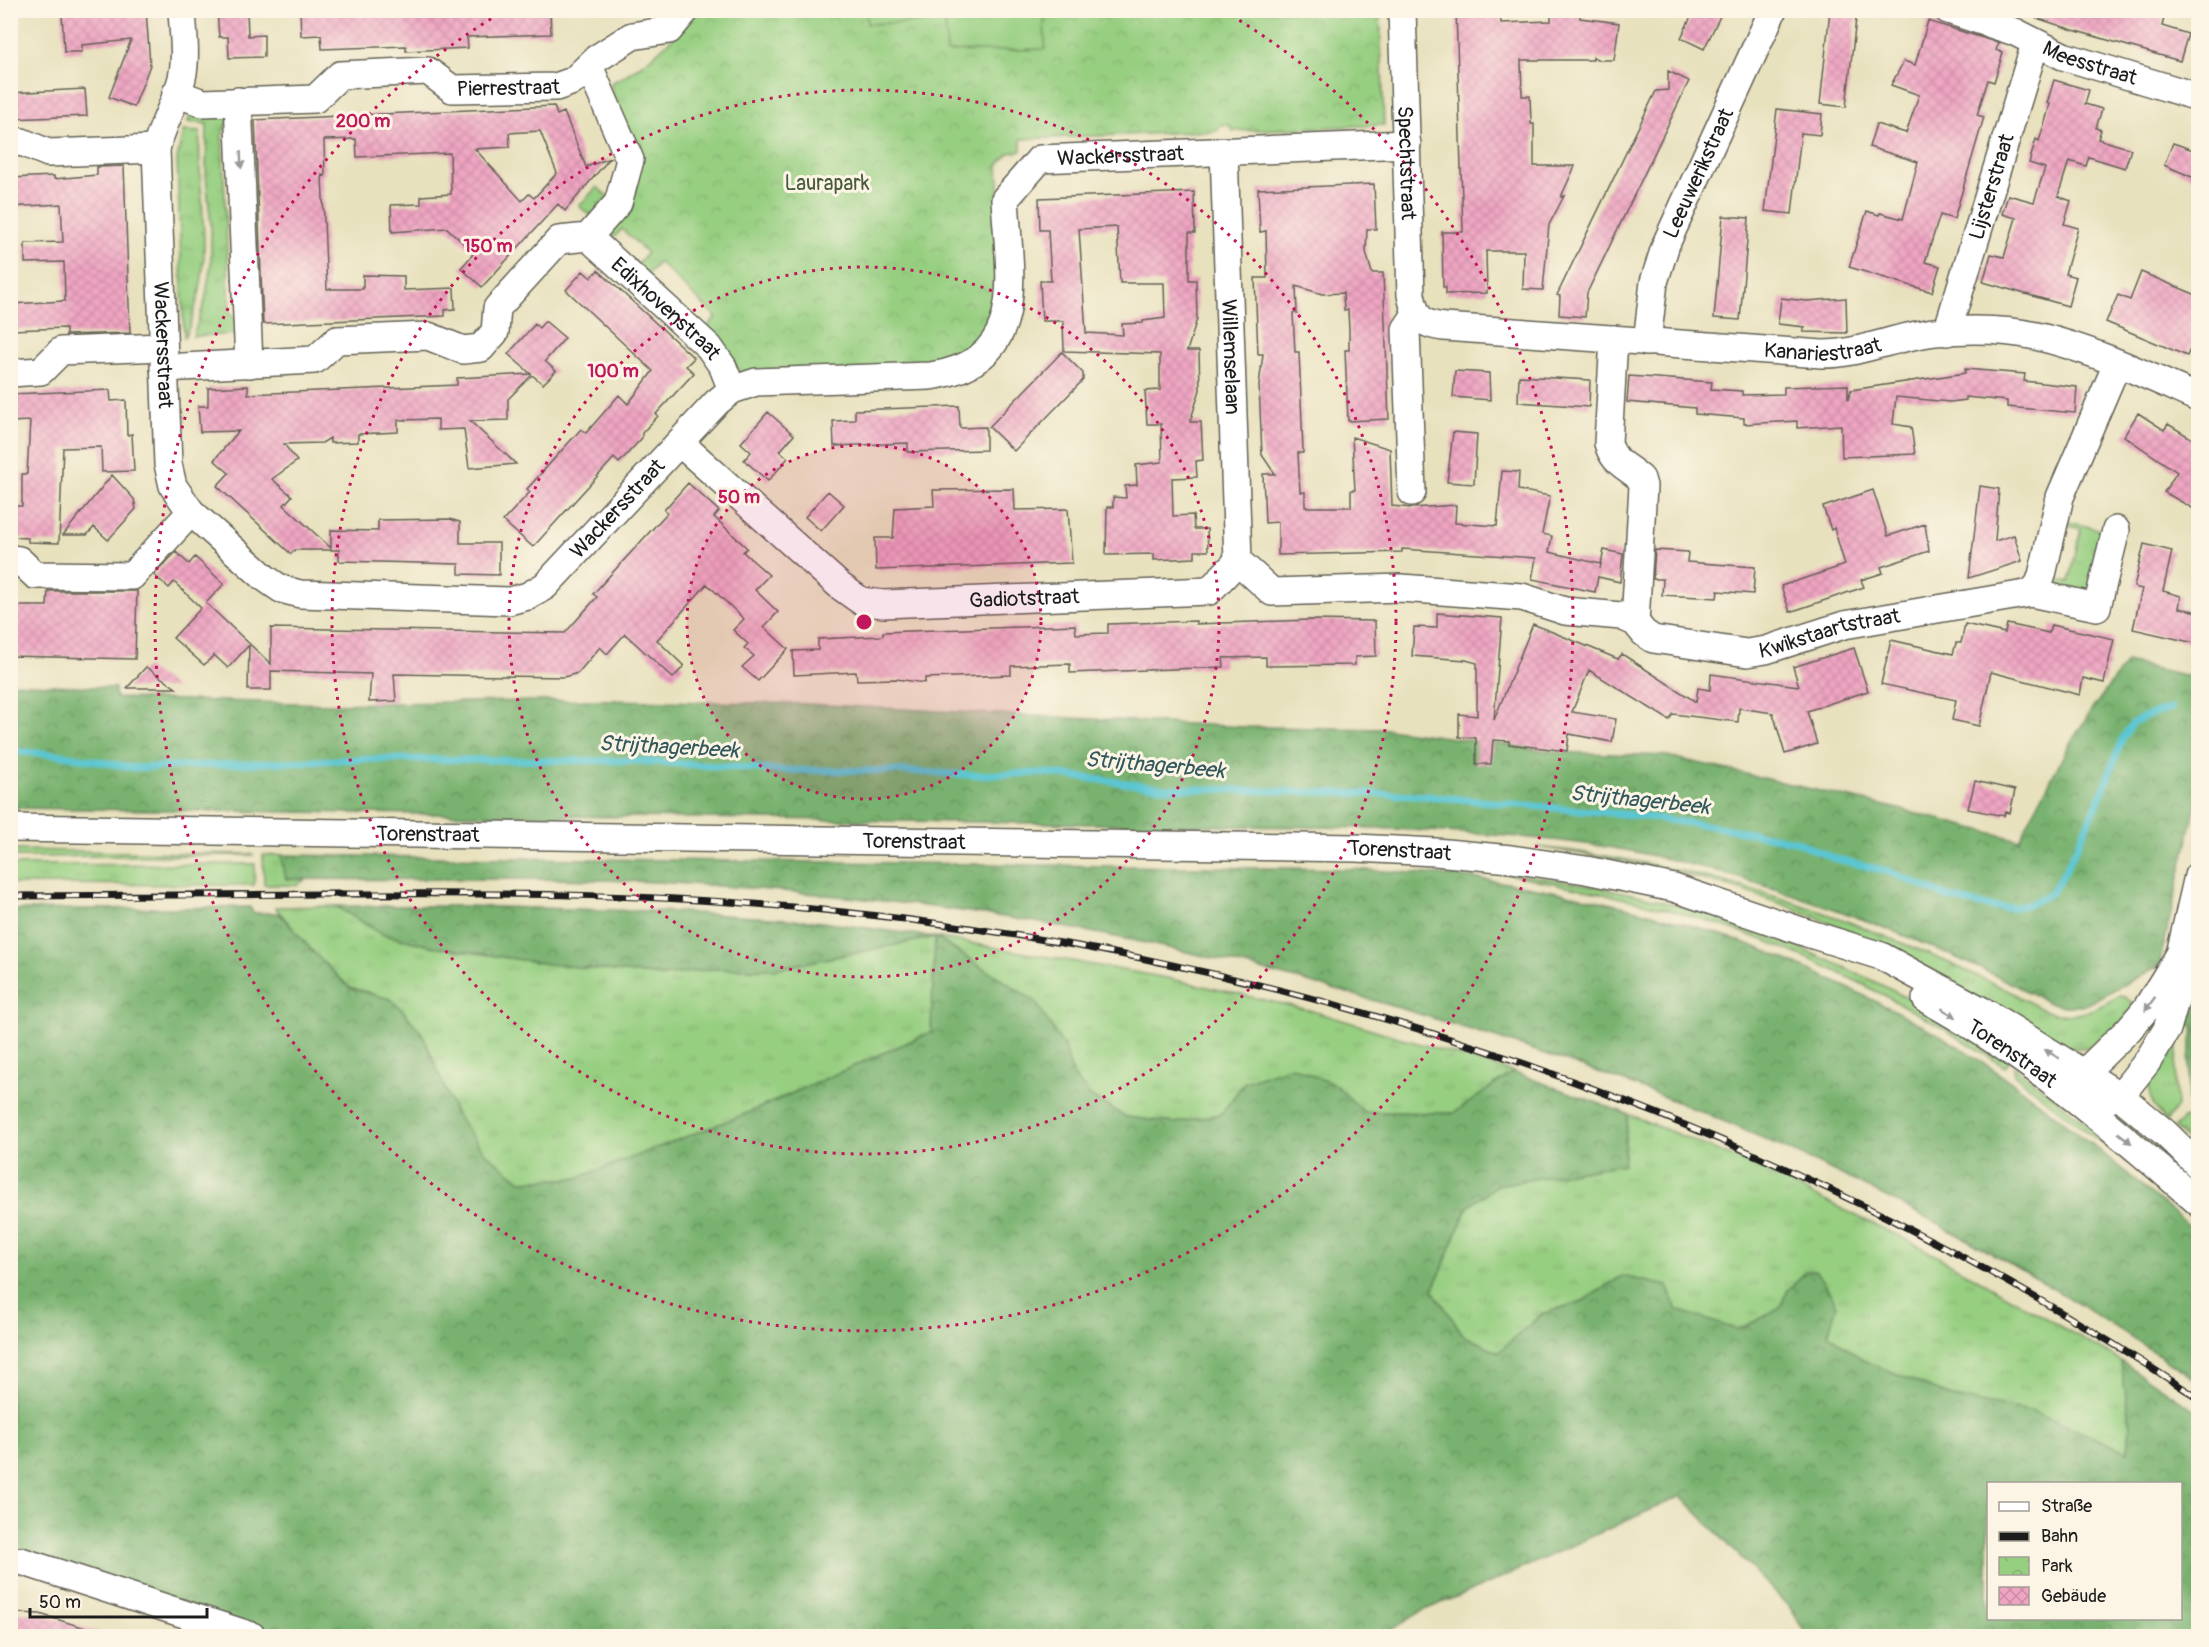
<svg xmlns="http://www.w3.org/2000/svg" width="2209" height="1647" font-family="Pangolin,sans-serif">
  <defs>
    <pattern id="grass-tufts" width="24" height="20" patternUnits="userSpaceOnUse" patternTransform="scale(1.5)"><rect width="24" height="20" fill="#97cf81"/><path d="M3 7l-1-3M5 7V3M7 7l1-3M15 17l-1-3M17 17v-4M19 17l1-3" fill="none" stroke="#82b16f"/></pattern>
    <pattern id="forest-crowns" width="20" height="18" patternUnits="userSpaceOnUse" patternTransform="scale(1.5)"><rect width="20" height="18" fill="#79b26f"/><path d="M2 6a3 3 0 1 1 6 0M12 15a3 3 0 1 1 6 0" fill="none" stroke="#62905a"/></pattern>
    <pattern id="park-crowns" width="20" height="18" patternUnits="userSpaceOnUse" patternTransform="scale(1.5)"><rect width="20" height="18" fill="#97cf81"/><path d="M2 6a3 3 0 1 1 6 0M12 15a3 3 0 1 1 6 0" fill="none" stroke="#82b16f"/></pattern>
    <pattern id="building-cross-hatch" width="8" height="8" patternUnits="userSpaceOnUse" patternTransform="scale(1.5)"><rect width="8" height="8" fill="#efa5c2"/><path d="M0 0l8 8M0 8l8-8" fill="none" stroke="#cc8da6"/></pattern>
  </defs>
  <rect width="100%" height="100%" fill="#fcf5e5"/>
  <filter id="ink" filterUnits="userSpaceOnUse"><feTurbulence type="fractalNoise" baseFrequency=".0167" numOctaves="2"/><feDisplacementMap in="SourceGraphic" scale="12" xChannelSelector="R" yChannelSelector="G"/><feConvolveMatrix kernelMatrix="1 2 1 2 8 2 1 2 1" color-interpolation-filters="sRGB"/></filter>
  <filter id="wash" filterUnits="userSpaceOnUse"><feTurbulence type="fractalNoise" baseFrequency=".008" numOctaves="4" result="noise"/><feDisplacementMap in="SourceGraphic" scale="24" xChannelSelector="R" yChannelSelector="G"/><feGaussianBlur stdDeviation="1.35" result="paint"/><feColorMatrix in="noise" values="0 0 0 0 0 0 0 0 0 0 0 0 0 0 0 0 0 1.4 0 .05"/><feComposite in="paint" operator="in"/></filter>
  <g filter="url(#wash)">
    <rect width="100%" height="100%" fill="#e8e1be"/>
    <path fill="url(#grass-tufts)" stroke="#5a764e" stroke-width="1.5" d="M191,112H232L222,135L230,315L234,316L242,334L193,336L205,301L211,264V226L206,175L207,124L188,122Z
      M183,131L200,132C196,192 215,253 194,311C192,320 189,330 184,337L177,159Z
      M597,187L609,197L591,216L579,206Z
      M2065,521L2110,532L2094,598L2050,586L2052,578L2069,582L2081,529L2065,525Z
      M1537,847C1657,859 1775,891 1887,937C1928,953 1968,971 2007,990C2017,995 2047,1014 2056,1014C2086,1016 2093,1010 2119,996L2125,997L2140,1009C2115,1031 2101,1052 2065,1048L1892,950L1853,932L1790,907L1738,889L1668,870L1595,856Z
      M11,850L250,854L254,855L11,857Z
      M263,855H281L286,879H306L297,885H264Z
      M255,864L254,885L11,884V865Z
      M1492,871C1560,879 1628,890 1693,910C1771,934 1849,967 1921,1005C1952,1021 1981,1042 2010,1060L2005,1067C1919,1011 1819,957 1721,925C1646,901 1569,886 1492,871Z
      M336,906L381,934L431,946L549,964L663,976L711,969H774L935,937L1167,978L1309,1010L1513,1072L1454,1113L1364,1112L1335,1085L1245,1082L1221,1114L1175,1123L1126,1117L1091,1097L1072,1074L1065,1048L936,937L931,1032L743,1115L578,1178L521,1181L484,1152L455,1113L423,1035L368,992L350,988L314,953L275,907Z
      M2175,1039L2177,1046L2175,1084L2177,1106L2166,1122C2134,1086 2153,1073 2175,1039Z
      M2014,1066L2133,1161L2126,1162L2015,1075Z
      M1628,1114L1745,1162L1919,1246L2121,1361L2130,1427L2128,1452L2035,1413L1952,1397L1865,1361L1828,1334L1837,1305L1788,1290L1780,1309L1738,1330L1677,1310L1622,1276L1583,1301L1542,1314L1499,1352L1464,1336L1433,1291L1467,1208L1497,1185L1623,1164Z
      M2186,1118L2198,1134V1151L2174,1128L2182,1119Z
      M2140,1167L2198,1211V1222L2139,1173L2138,1171Z"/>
    <path fill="url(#forest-crowns)" stroke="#4a6746" stroke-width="1.5" fill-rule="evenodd" d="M2126,662L2198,678V795L2159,966L2083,1006H2065L2047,1002C1981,966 1911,937 1840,911C1771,887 1703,865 1631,851C1548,836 1462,833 1378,828L11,808L10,683L115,688L116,698L329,704L603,700L807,704L1244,727L1388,729L1556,752L1667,756L1899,809L2019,840L2068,747L2091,711Z
      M281,855L1352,869C1399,872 1447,874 1494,881C1576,893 1658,913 1737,940C1776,954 1813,971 1850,989C1894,1010 1939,1032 1979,1060C2056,1111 2127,1174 2198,1233V1381C2032,1268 1843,1166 1654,1093C1570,1060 1483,1033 1396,1007C1254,965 1109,931 962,911C872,898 781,890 690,884C556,875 420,881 286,879Z
      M336,906H467L680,912L814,921L935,937L1035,1001L1065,1048L1072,1074L1091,1097L1126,1117L1175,1123L1221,1114L1245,1082L1291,1066L1335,1085L1364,1112L1454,1113L1513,1072L1628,1114L1623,1164L1497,1185L1467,1208L1433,1291L1464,1336L1499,1352L1542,1314L1583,1301L1622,1276L1667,1286L1677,1310L1738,1330L1779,1309L1788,1290L1806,1271H1815L1822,1279L1837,1305L1828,1334L1865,1361L1952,1397L2035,1412L2128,1452L2130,1427L2121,1361L2198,1413V1636H1807L1791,1609L1681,1496L1483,1586L1422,1611L1382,1636H295L223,1617L11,1549L10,910L250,907L253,913H279L314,953L350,988L390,999L401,1008L423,1035L455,1113L484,1152L521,1181L578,1178L743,1115L931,1032L935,937L774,969H711L663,976L549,964L431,946L381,934ZM1988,1484H2180V1618H1988Z
      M2198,937V1120L2188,1099L2190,1047L2194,1026L2177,1023Z"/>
    <path fill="url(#park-crowns)" stroke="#5a764e" stroke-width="1.5" d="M699,11H1380L1384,125L1233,131L1229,125H1220L1217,131L1021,139V151L1009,153L998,165L1003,277L996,324L952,365L739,378L705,329L716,317L659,262L647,275L637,265L647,253L622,229L610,241L603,234L628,206L611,83C647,66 672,39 699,11Z"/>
    <path fill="#97cf81" stroke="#5a764e" stroke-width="1.5" d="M867,11H1044L1045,49L947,52L945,21L867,24Z"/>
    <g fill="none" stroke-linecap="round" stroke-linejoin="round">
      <path stroke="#5ac6d3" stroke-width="7" d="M10,751L63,755L135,768L365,759L638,761L775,770L902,771L971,775L1045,773L1166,788L1415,795L1632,815L1718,827L1795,841L1833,858L1890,872L1950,898L1991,907L2010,908L2030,904L2051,893L2065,871L2078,845L2103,791L2122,739L2133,723L2143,717L2171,708"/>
    </g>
    <g id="blocks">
      <path fill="url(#building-cross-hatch)" fill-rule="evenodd" d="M80,10H146L150,65L134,107L109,97L131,40L82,45V52H64L62,13Z
        M217,10H247L248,36L264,35V57L229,58L228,37H219Z
        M300,10H550L551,34L467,37L468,48L406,51V46L322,49L321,35L301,36Z
        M1456,10H1481L1482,14H1500L1501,23L1551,21V10H1580V18L1619,23L1614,60H1599L1593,57V60H1521L1522,96H1530L1531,124H1534V166H1575L1561,197L1564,196L1549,225L1543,290L1523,289L1524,251H1486L1487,293L1446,294V287H1443L1442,232H1463Z
        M1694,10H1723L1704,49L1681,38Z
        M1830,10H1857L1846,107L1820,104Z
        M2024,10H2166L2162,26L2188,34L2180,61L2073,30L2024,14Z
        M1928,21L1999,43L1996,50L2003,53L1994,82L1988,80L1977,115L1984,117L1954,219L1940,215L1925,262L1940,266L1932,292L1849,267L1867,211L1879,215L1880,213L1903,219L1918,162L1869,147L1876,124L1906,133L1919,95L1891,85L1904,61L1915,65Z
        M1668,71L1689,81L1587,293L1585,317L1559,315L1560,296L1557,295L1656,91L1668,90Z
        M2054,80L2089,90L2085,104L2102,109L2096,128L2101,130L2098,139L2131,149L2125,168L2089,157L2086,166L2069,161L2058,196L2071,201L2064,224L2078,228L2065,274L2076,277L2068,306L1983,282L1991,254L2004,257L2016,218L2002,214L2008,195L2034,202L2045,168L2029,163L2036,139L2039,141L2045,122L2050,104L2047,103Z
        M85,89L87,116L10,119V93Z
        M554,106L557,115L564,112L586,167L610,158L565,211L558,204L482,287L461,268L474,253L447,228L392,232L391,205L421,204V196L451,194L450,153L357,157L356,139L324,140L325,176L322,175L327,289H363V275L404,276V290L454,288L455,309L445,310V316L263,324L255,120ZM540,131L557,173L534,198L529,194L522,201L475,149L510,147L509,133Z
        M1777,109L1822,114L1820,135L1801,133L1792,214L1765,211Z
        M2173,143L2199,152V180L2164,165Z
        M124,166L130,333L66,335V328L10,330V304L65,301L64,262L25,263V243L63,242L61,204L10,207V178L54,176V179L97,175V167Z
        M1374,184L1376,229H1367L1366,252L1372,273H1383L1389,419L1348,421L1345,350H1349V330L1348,310L1344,311L1343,293L1322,294L1296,286L1297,313H1293L1294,333L1295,352H1299L1302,423L1303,453H1298L1300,492H1305V507H1351V490H1355L1352,437L1390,449L1392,506L1412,508L1456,505L1455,523L1497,526L1502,471L1519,472L1518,490L1550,496L1542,534L1552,536L1549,552L1601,564L1600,569L1604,550L1623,554L1620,582L1598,577L1595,592L1532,579L1536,558L1402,549V552L1278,555V522L1265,523L1263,474H1275L1262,455L1259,385L1263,354H1258L1255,278H1267L1266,231L1260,232L1258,189Z
        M1194,192L1195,233H1189V280H1196L1197,319L1187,351H1199L1200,390L1190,422H1201L1203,460L1196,461L1197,477L1172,478L1173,516L1193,515L1194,529H1207L1208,551H1195V558L1154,560V554L1106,555L1107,507H1113V497L1126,498L1125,486L1137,485L1136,465L1162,462L1161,424H1147L1145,391L1160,390V354L1064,351L1063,321H1042L1040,281H1051L1048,230H1040L1039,198ZM1117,227L1120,283H1164L1165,318L1143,321V323L1122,324L1123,335L1086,333L1079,229Z
        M1723,216L1749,218L1740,320L1714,318Z
        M598,270L694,358L686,366L694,373L656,414L658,416L642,433V438L619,463L614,458L533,547L503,521L530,492L527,489L581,429L586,433L619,395L628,404L653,371L566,290L583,271L591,278Z
        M2141,272L2199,296V329L2187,356L2106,322L2118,295L2130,300Z
        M1781,298L1806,301L1846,298L1847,333L1803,332L1805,327L1778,324Z
        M545,321L565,338L545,361L556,371L543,384L532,375L508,399V420L470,421L516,464L469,468L464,429L438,430V419L398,420V432L358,434V442L330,443V438L322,443L284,444L297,461L272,479L292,496L284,505L331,548V530L378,531V520L450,519L460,522V543H499V575L459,574V564L339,561V550H295L291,554L217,486L229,473L214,460L239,431L200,432L198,406H208V388L248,386V394L457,385V378L531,374L508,354L535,324L539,328Z
        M1062,352L1083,373V380L1014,451L989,427Z
        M1965,369L2025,374L2024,381L2077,387L2075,413L2007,407V401L1966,397V400L1950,402L1896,397L1893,424L1911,427L1915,454L1842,457L1841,425L1797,428V421L1744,424V418L1695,414V408L1627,402L1629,376L1712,382L1711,389L1742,391V395L1784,394V387L1848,385V400L1851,390L1965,373Z
        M1455,371L1489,373L1490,400L1453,397Z
        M1519,376L1590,380L1589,407L1518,402Z
        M110,390L111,401L126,400L127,435L132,434L134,471L102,472L101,447L63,448L59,543L28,542V538L10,537V506H22V474H27L30,421L10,422L11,394Z
        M959,406L960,428L986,427V450L908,452V443L834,446L833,421L855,420V410Z
        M768,412L794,435L780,451L788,458L768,481L744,460L751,452L741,443Z
        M2138,413L2164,430L2168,424L2199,443V512L2164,492L2177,472L2124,436Z
        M1453,432L1477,434L1474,484L1447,482Z
        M112,475L134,499L136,509L108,540L94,527L87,535H63Z
        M688,483L719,511L714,517L747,548L743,552L769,575L755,590L778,612L764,627L788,649L758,681L742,667L754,656L744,648L748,644L733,630L744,619L707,584L657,640L684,666L673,678L625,634L607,654L600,647L578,673L564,677L394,674L396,701L369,702L371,674L271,671V690H248L249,645L228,668L214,655L204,665L173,638L201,608L174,582L169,588L154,575L176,552L189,564L195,557L224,584L206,603L271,664V628L565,633L597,597L593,594L667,513L664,510Z
        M1980,486L1999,489L1995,541L2014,535L2022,561L1969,578Z
        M1014,489L1015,510L1068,509L1072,563L876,570L875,538H893L895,508L934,506L933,490Z
        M1873,490L1888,536L1925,524L1929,551L1881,567L1883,573L1861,580L1864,587L1790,612L1781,586L1845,565L1834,528L1831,530L1823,507Z
        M828,491L844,505L821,531L805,517Z
        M2144,544L2172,551L2163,591L2181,596L2179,608L2199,612V644L2133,629L2142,589L2134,587Z
        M1655,550L1688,552L1687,562L1755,567L1753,594L1718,591L1717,598L1662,595L1663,579H1653Z
        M48,591H137L135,659L10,656V614H13V606H47Z
        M1437,613L1502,618L1494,720L1533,624L1618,659L1622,654L1696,702L1698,688L1710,690L1711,674L1799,686L1793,667L1854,648L1868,691L1807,711L1817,744L1785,754L1773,713L1739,708L1738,722L1673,714L1669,720L1589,670L1572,712L1616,719L1612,742L1569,734L1567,751L1509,744V741L1493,740L1491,764H1476V738L1459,737V714L1477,716V663L1466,660L1412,656L1414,627L1437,628Z
        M1310,620L1375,621L1376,656L1355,657V665L1266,666V657L1223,658L1224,667L1070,673V664L1011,666V675L925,678V683L896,679L857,680L856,672L794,675L793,651L818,650V639L881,636L883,635V632L1075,625L1076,634L1108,633V624L1196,621V624Z
        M1965,624L2005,633L2007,624L2049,633L2051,625L2114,639L2104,683L2083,678L2080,695L1991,672L1979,726L1952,720L1956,700L1881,684L1891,640L1953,654L1956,643H1961Z
        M146,667L176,688H127Z
        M1975,781L2015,790L2010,813L2005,812L2004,816L1968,809Z
        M17,1613L40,1614L98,1632V1636H16Z"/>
    </g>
  </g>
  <g filter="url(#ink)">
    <use href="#blocks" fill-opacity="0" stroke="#636155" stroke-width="1.5"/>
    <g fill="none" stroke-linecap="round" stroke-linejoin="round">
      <defs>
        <g id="minor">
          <path id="s1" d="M182,10C183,32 187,56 182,78C176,102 162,125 156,149L168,464L173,486L191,512L265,578L281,589L300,594L509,601L528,596L545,586L717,402L732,390L756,382L930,376C1031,362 1009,274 1005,199L1040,159L1407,144"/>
          <path id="s2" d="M1402,10L1411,295C1416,318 1420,324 1444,327L1822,354C1861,354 1897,336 1935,332C1967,329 2004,329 2036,336C2092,349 2146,375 2198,398"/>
          <path id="s3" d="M1948,10L2015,32L2063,56L2198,97"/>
          <path id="s4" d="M176,93L203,103L315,99L340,75L428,71L452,89L556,87L573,81L596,59L632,36L669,30L686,10"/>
          <path d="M238,101L249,364"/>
          <path d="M10,143L22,142L48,153L156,149"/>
          <path id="s5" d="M1224,151L1238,561"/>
          <path id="s6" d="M588,237L709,347L723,367L732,390"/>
          <path id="s7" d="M1947,332L2035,44"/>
          <path d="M1614,339L1608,443C1613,463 1627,466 1641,479L1643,486L1635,622"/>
          <path id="s8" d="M1647,342L1654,282L1666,244L1773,10"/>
          <path d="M164,368L315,360L337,340L428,336L463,350L481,348L495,332L497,308L559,240L588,237L618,203L630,160L589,66"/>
          <path d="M10,373L41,371L61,351L163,347"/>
          <path id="s9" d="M680,443L840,586L861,601L883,604L1209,591L1238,561"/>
          <path d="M1412,492L1406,329L1416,314"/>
          <path d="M10,559L19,560L35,575L132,576L191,512"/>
          <path id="s10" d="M1238,561L1272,592L1401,588L1522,597L1565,611L1621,616L1635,622L1644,633L1653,639L1747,653L1766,650L1844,625L2031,593L2039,584L2042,575L2060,497L2117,364"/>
          <path d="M2031,593L2097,607L2116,530"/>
          <path id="s11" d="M10,828L1356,848L1435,852L1511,859L1586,870L1674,888L1807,933L1881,956L1988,1014L2120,1096L2164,1132L2198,1165"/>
          <path d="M2180,954L2146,1009L2129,1029L2084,1073L2086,1106L2120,1096L2147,1062L2167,1029L2177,994L2180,954L2198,876"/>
          <path id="s12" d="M1926,999C2026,1054 2113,1127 2198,1202"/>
          <path d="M10,1562L21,1561L252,1636"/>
        </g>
      </defs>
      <use href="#minor" stroke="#636155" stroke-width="30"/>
      <use href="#minor" stroke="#fff" stroke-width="27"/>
      <defs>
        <path id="rail" d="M10,896C118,896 225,895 332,894C486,893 639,893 792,907C1298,952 1775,1118 2198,1398"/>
      </defs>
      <use href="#rail" stroke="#1c1c1c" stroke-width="7"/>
      <use href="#rail" stroke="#fcf5e5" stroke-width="4.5" stroke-dasharray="14" stroke-linecap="butt"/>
    </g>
    <defs><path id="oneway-solid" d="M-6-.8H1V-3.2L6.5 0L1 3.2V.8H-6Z" transform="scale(1.5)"/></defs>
    <g fill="#999">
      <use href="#oneway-solid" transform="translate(241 160) rotate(88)"/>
      <use href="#oneway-solid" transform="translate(2150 1004) rotate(126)"/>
      <use href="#oneway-solid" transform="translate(1949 1013) rotate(31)"/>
      <use href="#oneway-solid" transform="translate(2052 1054) rotate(-149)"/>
      <use href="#oneway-solid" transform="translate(2125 1138) rotate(39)"/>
    </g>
  </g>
  <circle cx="864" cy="622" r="177" fill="#c2185b" fill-opacity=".12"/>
  <g fill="none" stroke="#c2185b" stroke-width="3" stroke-dasharray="3 6">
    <circle cx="864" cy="622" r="177"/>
    <circle cx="864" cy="622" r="355"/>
    <circle cx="864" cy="622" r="532"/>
    <path d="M1224 11A709 709 0 1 1 504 11"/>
  </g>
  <g text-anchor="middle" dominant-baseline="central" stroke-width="6" stroke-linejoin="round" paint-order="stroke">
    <g font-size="21" fill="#1c1c1c" stroke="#fcf5e5">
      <text stroke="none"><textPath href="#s3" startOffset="152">Meesstraat</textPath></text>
      <text stroke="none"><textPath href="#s4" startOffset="350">Pierrestraat</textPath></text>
      <text stroke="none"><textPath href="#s1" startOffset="1725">Wackersstraat</textPath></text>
      <text stroke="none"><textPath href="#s2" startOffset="153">Spechtstraat</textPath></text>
      <text stroke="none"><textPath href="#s8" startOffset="178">Leeuwerikstraat</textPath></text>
      <text stroke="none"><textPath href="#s7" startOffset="152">Lijsterstraat</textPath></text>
      <text stroke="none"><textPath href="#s6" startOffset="106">Edixhovenstraat</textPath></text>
      <text stroke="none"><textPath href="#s1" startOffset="340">Wackersstraat</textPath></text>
      <text stroke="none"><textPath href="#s2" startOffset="716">Kanariestraat</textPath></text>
      <text stroke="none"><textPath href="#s5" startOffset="206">Willemselaan</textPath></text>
      <text stroke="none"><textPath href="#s1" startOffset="1006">Wackersstraat</textPath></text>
      <text stroke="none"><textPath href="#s9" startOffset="404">Gadiotstraat</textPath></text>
      <text stroke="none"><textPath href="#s10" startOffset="618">Kwikstaartstraat</textPath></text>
      <text stroke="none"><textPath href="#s11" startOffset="418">Torenstraat</textPath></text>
      <text stroke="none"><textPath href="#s11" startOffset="904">Torenstraat</textPath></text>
      <text stroke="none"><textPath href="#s11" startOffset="1390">Torenstraat</textPath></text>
      <text stroke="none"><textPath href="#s12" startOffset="102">Torenstraat</textPath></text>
    </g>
    <g font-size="21" fill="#475b3f" stroke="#fcf5e5">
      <text x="827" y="183">Laurapark</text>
    </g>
    <g font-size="22" font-style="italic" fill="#32585c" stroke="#fcf5e5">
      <text transform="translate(669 747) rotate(3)">Strijthagerbeek</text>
      <text transform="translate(1155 765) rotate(5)">Strijthagerbeek</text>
      <text transform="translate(1640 800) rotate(6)">Strijthagerbeek</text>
    </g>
  </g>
  <circle cx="864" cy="622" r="9" fill="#c2185b" stroke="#fcf5e5" stroke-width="3"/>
  <g font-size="18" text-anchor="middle" font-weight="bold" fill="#c2185b" stroke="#fcf5e5" stroke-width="6" stroke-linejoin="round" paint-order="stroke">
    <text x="363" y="127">200 m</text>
    <text x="488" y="252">150 m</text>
    <text x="613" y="377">100 m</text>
    <text x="739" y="503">50 m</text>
  </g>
  <rect width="2209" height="1647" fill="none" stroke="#fcf5e5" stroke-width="36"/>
  <rect x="1987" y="1482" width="195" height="138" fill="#fcf5e5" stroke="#a29e95" stroke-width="1.5"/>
  <rect x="1999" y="1502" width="30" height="9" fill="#ffffff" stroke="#a29e95" stroke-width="1.5"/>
  <text x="2041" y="1512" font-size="18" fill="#1c1c1c">Straße</text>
  <rect x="1999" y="1532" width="30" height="9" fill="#1c1c1c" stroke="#a29e95" stroke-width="1.5"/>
  <text x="2041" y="1542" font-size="18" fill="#1c1c1c">Bahn</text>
  <rect x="1999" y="1557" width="30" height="18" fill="url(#park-crowns)" stroke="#a29e95" stroke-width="1.5"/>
  <text x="2041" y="1572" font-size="18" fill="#1c1c1c">Park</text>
  <rect x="1999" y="1587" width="30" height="18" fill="url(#building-cross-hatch)" stroke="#a29e95" stroke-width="1.5"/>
  <text x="2041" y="1602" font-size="18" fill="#1c1c1c">Gebäude</text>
  <path d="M30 1608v9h177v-9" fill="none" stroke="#1c1c1c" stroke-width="3"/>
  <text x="39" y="1608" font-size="18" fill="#1c1c1c" stroke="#fcf5e5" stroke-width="4.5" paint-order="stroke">50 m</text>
</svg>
